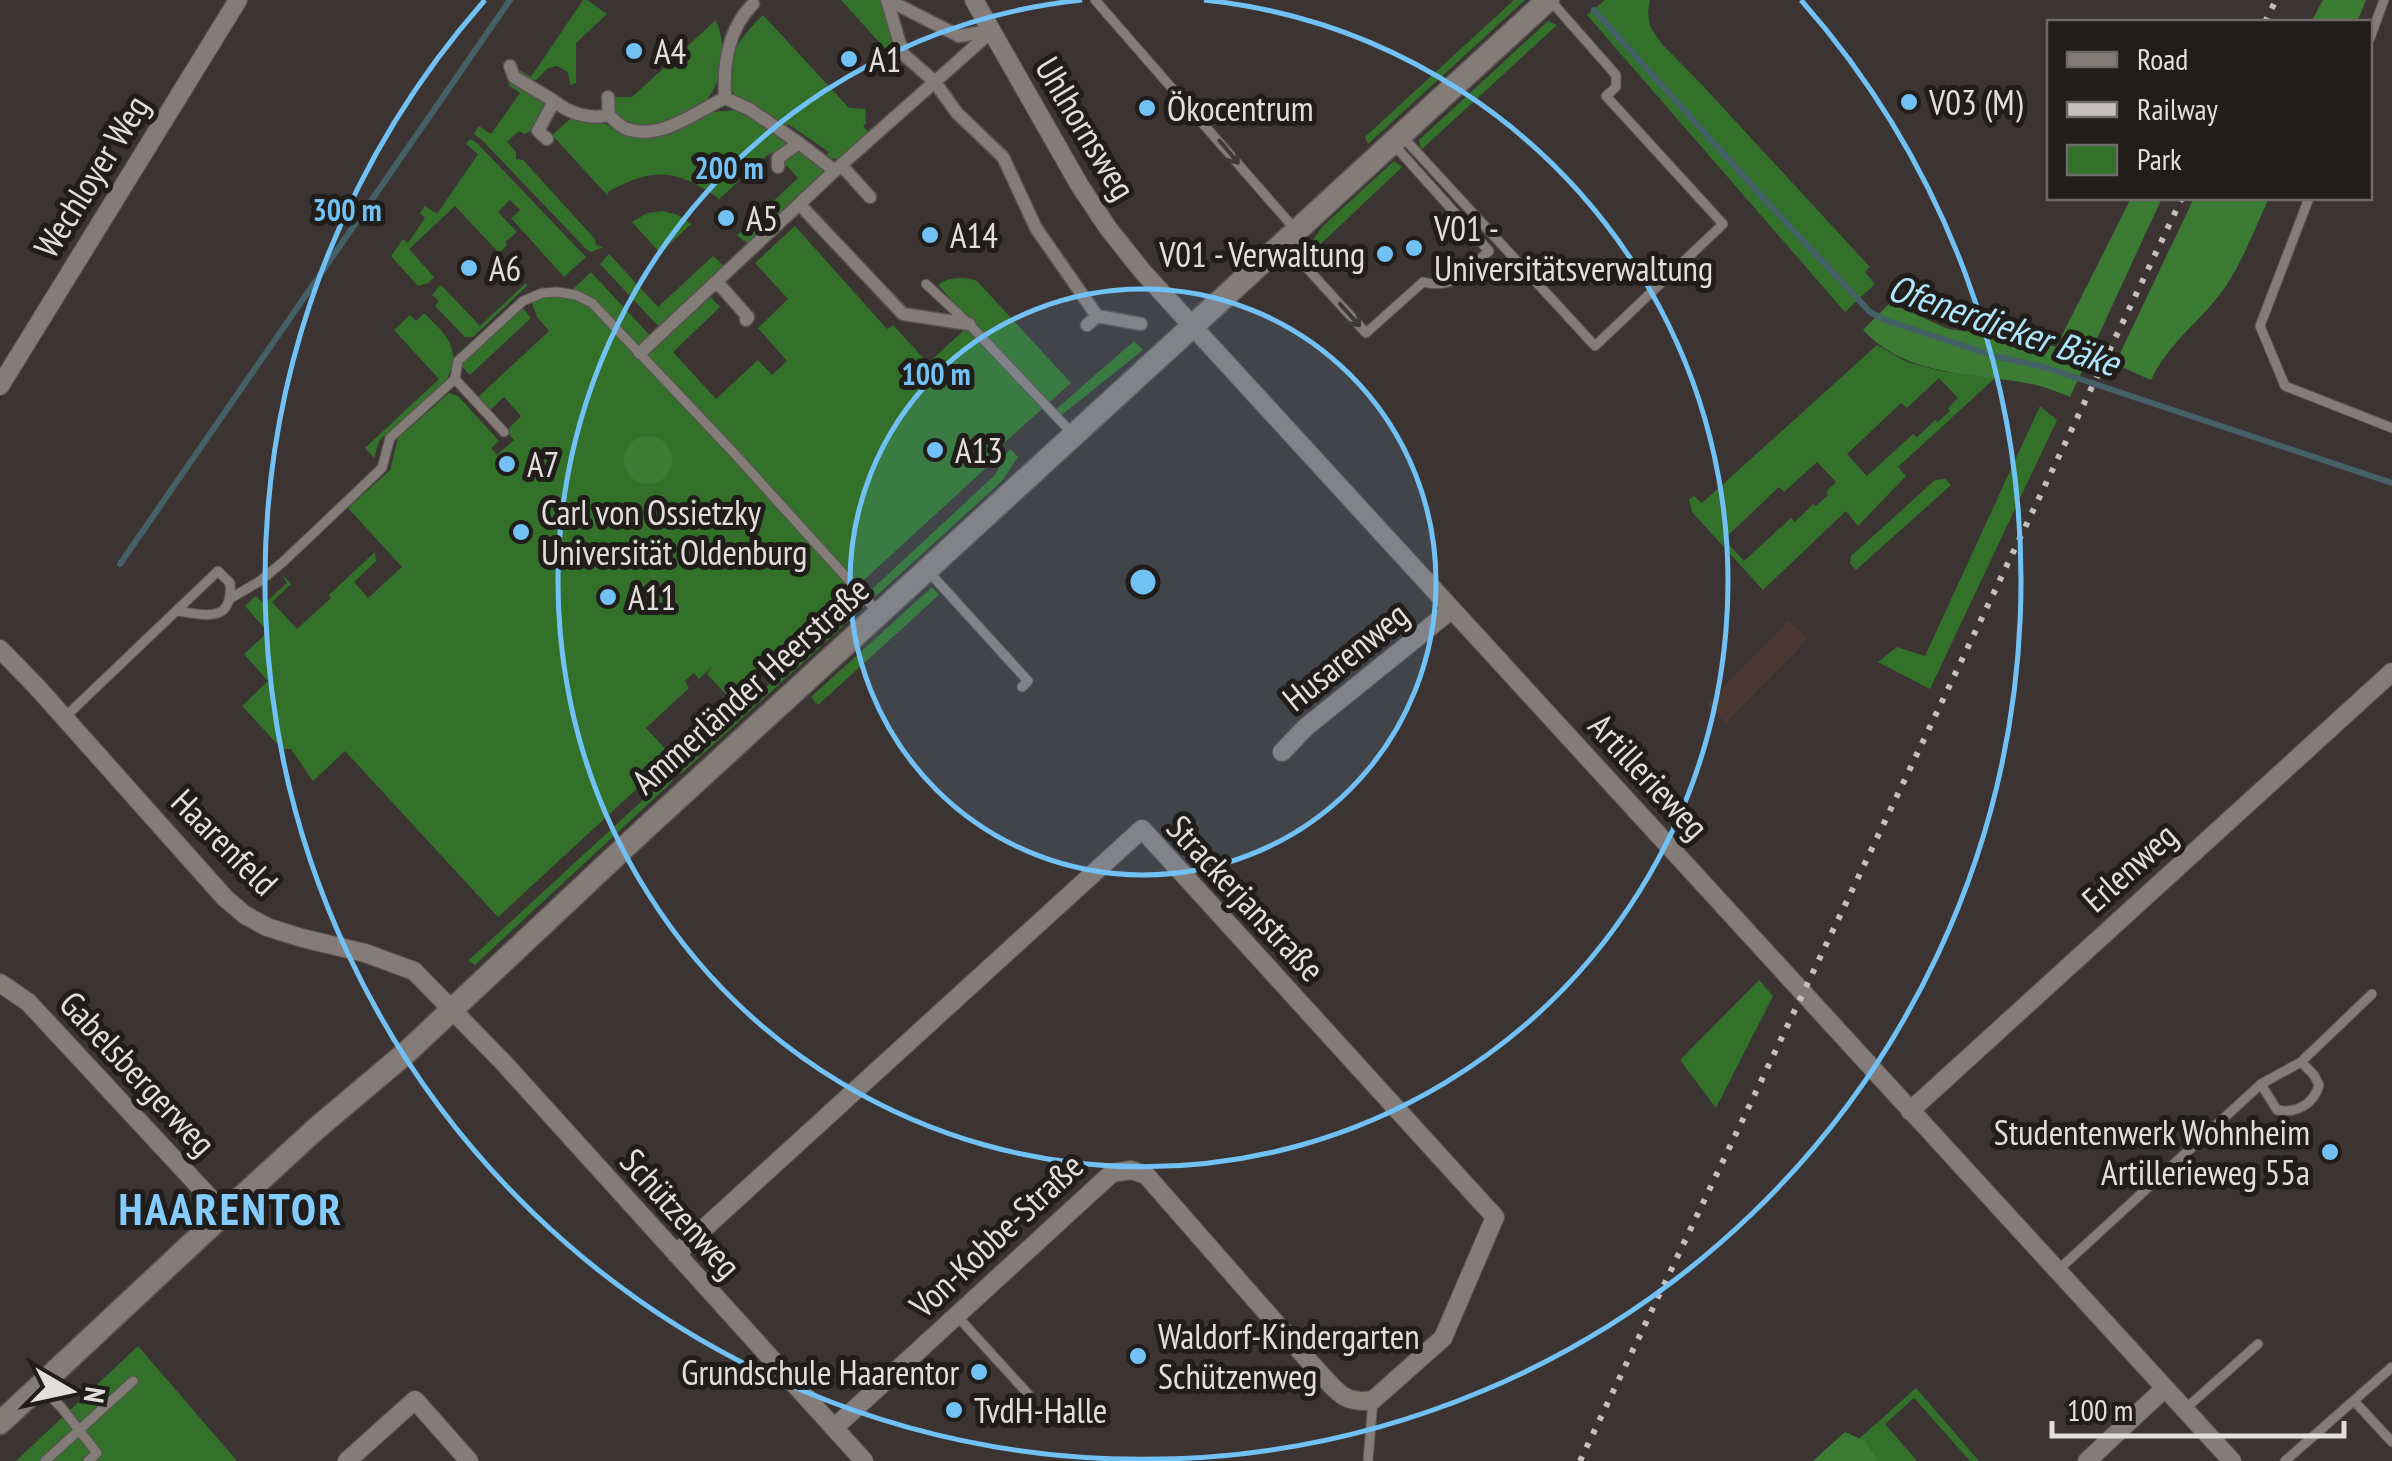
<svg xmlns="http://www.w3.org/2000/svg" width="2392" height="1461" font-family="'PT Sans Narrow',sans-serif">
  <rect width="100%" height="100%" fill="#3b3432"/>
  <path fill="#4c3833" d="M1789,620L1808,639L1726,723L1707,704Z"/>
  <path fill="#33712b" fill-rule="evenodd" d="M583,0H587L607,14L576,43V83L570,85L568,72L557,66L548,68L536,80L521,79L515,75L519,70L531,77Z
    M841,0H884L898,63Z
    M1514,0H1525L1368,144L1365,137Z
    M1605,0H1650L1648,12L1650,26L1661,43L1704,87L1870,267L1865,272L1875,284L1845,312L1587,15Z
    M763,15L849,108L865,109L866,124L863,126L870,134L843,160L825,157L829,152L788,124L784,128C770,119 741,104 732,91C715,65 746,32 763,15Z
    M716,20C733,63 717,109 670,124C658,127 642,126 629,126C617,116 614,112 615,97H632Z
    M1548,21L1557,25L1421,150L1419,140Z
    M512,80L543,100L544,109L537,128L525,134L519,131L507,142L516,152V159L523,160L595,239L596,245L603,247L591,252L586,249L482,140L474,134L479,126L491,134L520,93L508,85Z
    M734,110L745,111L783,136L786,146L777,154L771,153L765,157L718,200L717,197C676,169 653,167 608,192V196L552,135L575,115L602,123L623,132L712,112Z
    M470,139L477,143L586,257L564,277L511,218L520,210L510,200L498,212L517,232L505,242L507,245L499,253L455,206L409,249L434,277L428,283L418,286L391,256L403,239L408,243L425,218L420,213L425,206L437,214L478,154L466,144Z
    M797,152H802L824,170L825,173L750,246L737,235L798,178L787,166L783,169L779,165L789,156Z
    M1394,161L1402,167L1306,258L1303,254L1323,226Z
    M663,211L678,215L691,224L660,253L632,222L647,213Z
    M795,226L887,329L893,325L928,363L972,323L938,285C947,277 966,276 977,281L1071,383L995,451L986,468L732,701L707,674L712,667L699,679L694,673L685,681L689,688L646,728L670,754L669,759L498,917L345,751L313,781L291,749H282L242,706L268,681L244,654L268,632L245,606L256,596L264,604L287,583L282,574L291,584L272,602L297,629L331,598L329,595L375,552L376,561L354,582L368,598L402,567L348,508L390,470L398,438L449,393L458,396L499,441L491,448L497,455L514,440L506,431L521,416L504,397L487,413L475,400L549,331L537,317L530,298L569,293L591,272L654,340L706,292L720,307L673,352L716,399L758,360L772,375L787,361L758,328L788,299L755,263Z
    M609,254L658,307L713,256L726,268L661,329L600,264Z
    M526,283L527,286L473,337H465L435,306L439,301L432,295L441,285L480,326Z
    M522,307L531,318L470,375L461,365Z
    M424,313C445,334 463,348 447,379L379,441L374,458L365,448L439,379L394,330L410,315L416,321Z
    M1134,341L1143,350L1059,417L1054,411Z
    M1877,345L1907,362L1940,371L1995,378L1898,467L1906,476L1858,526L1846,511L1763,590L1692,512L1689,499L1694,496L1702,503ZM1939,378L1958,398L1948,408L1950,411L1938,422L1935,420L1917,437L1913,434L1867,476L1847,454L1901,403L1907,408ZM1817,462L1836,482L1826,492L1828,495L1816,506L1813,504L1795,522L1791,518L1744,561L1724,539L1779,487L1784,492Z
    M2040,406L2057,420L1930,689L1878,662L1897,647L1925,656Z
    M1010,449L1018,457L1002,481L876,596L870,591L995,475L1005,455Z
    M1945,479L1951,485L1856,570L1850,563L1851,556L1935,480Z
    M932,587L939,595L818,705L811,697Z
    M859,603L864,607L681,774L676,769Z
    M669,776L673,781L480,960L475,965L468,961Z
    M1759,980L1773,996L1716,1108L1680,1060Z
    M138,1346L237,1461H16Z
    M1916,1388L1979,1461H1970L1914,1398L1885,1424L1917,1461H1834Z"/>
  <path fill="#3c7b33" d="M2323,0H2366L2357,22H2311Z
    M2131,198H2162L2070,397C2058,392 2045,387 2032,384C1971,372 1909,378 1863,330L1890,303L1948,329L2025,339L2056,347Z
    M2194,198H2269C2255,228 2243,261 2224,289C2200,322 2169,342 2151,380L2115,364Z
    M624 460a24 24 0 1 1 48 0a24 24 0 1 1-48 0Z
    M1845,1432L1865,1441L1878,1461H1813Z"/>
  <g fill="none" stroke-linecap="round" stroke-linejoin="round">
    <path stroke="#446168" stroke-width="6" d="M1594,10L1766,201L1870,312L1885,320L1994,356L2044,367L2392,483
      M120,564L510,0"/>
    <defs>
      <path id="service" d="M1095,0L1294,228
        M2370,38L2384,0
        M1402,136L1595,346L1723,224L1606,96L1616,87V75L1550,0
        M2309,198L2260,326L2285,386L2392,428
        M1286,245L1366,333L1423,282C1455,290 1467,270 1489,251L1395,146
        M926,284L969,324L1071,432
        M455,379L504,432
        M928,571L1028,681L1022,687
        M231,598L260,581L284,561L382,468L390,438L455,379L458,361L523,301L542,293L557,292L576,295L592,303L732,451L877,611
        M64,718L218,571L230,583C233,624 206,615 177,611
        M2261,1084L2277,1110C2296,1114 2314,1104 2319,1085L2314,1075L2301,1062
        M2057,1271L2261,1084L2301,1062L2372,994
        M957,1316L1029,1395
        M42,1388L61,1407L97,1453L88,1461
        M2355,1402L2392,1442
        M2184,1410L2258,1344
        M45,1461L133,1381
        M1368,1461L1373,1400
        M2285,1461L2392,1367"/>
      <path id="pedestrian" d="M887,0L903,54L934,81L957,113L1003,157L1036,228L1097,316
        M888,0L959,36L989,31
        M510,66L514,77L554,101
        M608,97L609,115
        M725,98L749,109L799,143
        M547,139L538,131L554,101C569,113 589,120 609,115C614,120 620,127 627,129C661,141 697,111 725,98C723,63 728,29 753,4
        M841,165L992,31
        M778,167V158L799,143L835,171
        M800,205L903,314L969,324
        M717,282L748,317L746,320
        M1087,325L1097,316L1141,324
        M640,353L841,165L870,197"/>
      <path id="minor" d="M974,0L1080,186L1108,228L1143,272L2232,1461
        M0,386L238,0
        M0,649L37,687L225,898L245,915L267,927L302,938L365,953L414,971L503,1062L864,1461
        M1282,752L1306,727L1451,610
        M0,983L28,1002L224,1213
        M1910,1111L2392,672
        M676,1254L1142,829L1495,1217L1443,1338L1373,1400C1342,1405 1336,1389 1316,1369L1146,1175L1131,1170L1112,1173L834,1428
        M347,1461L415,1400L469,1461
        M2087,1461L2165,1388"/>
      <path id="tertiary" d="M0,1423L245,1194L317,1128L407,1052L639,834L1548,0"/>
    </defs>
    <use href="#service" stroke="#585250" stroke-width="11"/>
    <use href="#pedestrian" stroke="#585250" stroke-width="15"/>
    <use href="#minor" stroke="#585250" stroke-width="20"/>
    <use href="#tertiary" stroke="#585250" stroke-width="25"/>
    <use href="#service" stroke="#847c79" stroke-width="9"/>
    <use href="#pedestrian" stroke="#847c79" stroke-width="12"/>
    <use href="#minor" stroke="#847c79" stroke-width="18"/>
    <use href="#tertiary" stroke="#847c79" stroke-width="22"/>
    <path stroke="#c5c0be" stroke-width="6" stroke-dasharray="5 10" stroke-linecap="butt" d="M2265,22L2276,0
      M1580,1461L2182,198"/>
  </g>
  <defs><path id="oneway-shaft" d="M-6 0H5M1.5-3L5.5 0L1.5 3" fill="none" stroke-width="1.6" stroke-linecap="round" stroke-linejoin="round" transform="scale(2.5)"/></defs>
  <g stroke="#3e3a37">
    <use href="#oneway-shaft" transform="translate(1229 152) rotate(50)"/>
    <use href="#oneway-shaft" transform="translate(1350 315) rotate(48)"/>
  </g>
  <circle cx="1143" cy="582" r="293" fill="#72c1f5" fill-opacity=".12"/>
  <g fill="none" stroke="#72c1f5" stroke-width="5">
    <circle cx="1143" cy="582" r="293"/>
    <path d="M1204 0A585 585 0 1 1 1082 0"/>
    <path d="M1801 0A878 878 0 1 1 485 0"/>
  </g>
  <g fill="#72c1f5" stroke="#201d1b" stroke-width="4">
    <circle cx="634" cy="51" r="10"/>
    <circle cx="849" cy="59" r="10"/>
    <circle cx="1909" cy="102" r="10"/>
    <circle cx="1147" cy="108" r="10"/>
    <circle cx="726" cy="218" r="10"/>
    <circle cx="930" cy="235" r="10"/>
    <circle cx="1414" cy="248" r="10"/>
    <circle cx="1385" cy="254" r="10"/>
    <circle cx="469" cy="268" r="10"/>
    <circle cx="935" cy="450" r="10"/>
    <circle cx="507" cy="464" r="10"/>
    <circle cx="521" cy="532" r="10"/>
    <circle cx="608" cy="597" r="10"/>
    <circle cx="2330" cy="1152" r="10"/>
    <circle cx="1138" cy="1356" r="10"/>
    <circle cx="979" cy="1372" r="10"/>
    <circle cx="954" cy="1410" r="10"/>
  </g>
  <g text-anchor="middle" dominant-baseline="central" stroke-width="10" stroke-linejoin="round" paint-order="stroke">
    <g font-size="35" fill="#e2dedc" stroke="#201d1b" text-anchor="start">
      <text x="654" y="51">A4</text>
      <text x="869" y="59">A1</text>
      <text x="1929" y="102">V03 (M)</text>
      <text x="1167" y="108">Ökocentrum</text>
      <text x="746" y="218">A5</text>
      <text x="1434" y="228">V01 -<tspan x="1434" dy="40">Universitätsverwaltung</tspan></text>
      <text x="950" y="235">A14</text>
      <text x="1365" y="254" text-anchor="end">V01 - Verwaltung</text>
      <text x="489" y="268">A6</text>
      <text x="955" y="450">A13</text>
      <text x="527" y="464">A7</text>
      <text x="541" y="512">Carl von Ossietzky<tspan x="541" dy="40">Universität Oldenburg</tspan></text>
      <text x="628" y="597">A11</text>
      <text x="2310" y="1132" text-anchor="end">Studentenwerk Wohnheim<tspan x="2310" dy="40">Artillerieweg 55a</tspan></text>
      <text x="1158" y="1336">Waldorf-Kindergarten<tspan x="1158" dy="40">Schützenweg</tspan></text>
      <text x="959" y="1372" text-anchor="end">Grundschule Haarentor</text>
      <text x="974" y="1410">TvdH-Halle</text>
    </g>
    <g font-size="35" fill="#e2dedc" stroke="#201d1b">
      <text transform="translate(1086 128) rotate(59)">Uhlhornsweg</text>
      <text transform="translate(91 176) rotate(-58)">Wechloyer Weg</text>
      <text transform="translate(1345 656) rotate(-39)">Husarenweg</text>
      <text transform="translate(750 685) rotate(-42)">Ammerländer Heerstraße</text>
      <text transform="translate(1649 776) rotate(47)">Artillerieweg</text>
      <text transform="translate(225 842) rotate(45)">Haarenfeld</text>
      <text transform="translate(2129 867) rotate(-42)">Erlenweg</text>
      <text transform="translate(1246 898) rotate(47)">Strackerjanstraße</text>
      <text transform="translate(138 1073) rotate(47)">Gabelsbergerweg</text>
      <text transform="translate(681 1213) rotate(48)">Schützenweg</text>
      <text transform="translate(996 1235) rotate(-43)">Von-Kobbe-Straße</text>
    </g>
    <g font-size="38" font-style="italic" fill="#ade4f8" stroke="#201d1b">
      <text transform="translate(2004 324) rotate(19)">Ofenerdieker Bäke</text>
    </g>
    <g font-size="45" font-weight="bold" letter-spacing="2.5" fill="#84ccfd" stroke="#201d1b">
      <text x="231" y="1208">HAARENTOR</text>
    </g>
  </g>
  <circle cx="1143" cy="582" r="15" fill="#72c1f5" stroke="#201d1b" stroke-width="5"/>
  <g font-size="30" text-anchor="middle" font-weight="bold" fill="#72c1f5" stroke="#201d1b" stroke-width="10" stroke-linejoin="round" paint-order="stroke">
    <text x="729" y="179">200 m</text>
    <text x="347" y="221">300 m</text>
    <text x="936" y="385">100 m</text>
  </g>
  <rect x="2047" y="20" width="325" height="180" fill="#201d1b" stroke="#6e6a68" stroke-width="2.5"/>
  <rect x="2067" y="52" width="50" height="15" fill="#847c79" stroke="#6e6a68" stroke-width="2.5"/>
  <text x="2137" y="70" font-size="30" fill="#e2dedc">Road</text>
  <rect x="2067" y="102" width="50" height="15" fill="#c5c0be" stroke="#6e6a68" stroke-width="2.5"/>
  <text x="2137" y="120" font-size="30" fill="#e2dedc">Railway</text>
  <rect x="2067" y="145" width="50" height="30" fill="#33712b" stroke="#6e6a68" stroke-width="2.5"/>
  <text x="2137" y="170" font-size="30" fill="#e2dedc">Park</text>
  <g transform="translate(70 1391) rotate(99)" stroke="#201d1b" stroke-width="8" paint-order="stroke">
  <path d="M0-8L18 38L0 25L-18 38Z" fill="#e2dedc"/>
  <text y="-15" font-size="28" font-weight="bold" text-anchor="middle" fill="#e2dedc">N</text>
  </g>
  <path d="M2052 1421v15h292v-15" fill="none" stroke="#e2dedc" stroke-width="5"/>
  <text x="2067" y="1421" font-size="30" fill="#e2dedc" stroke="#201d1b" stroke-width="8" paint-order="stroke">100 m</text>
</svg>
